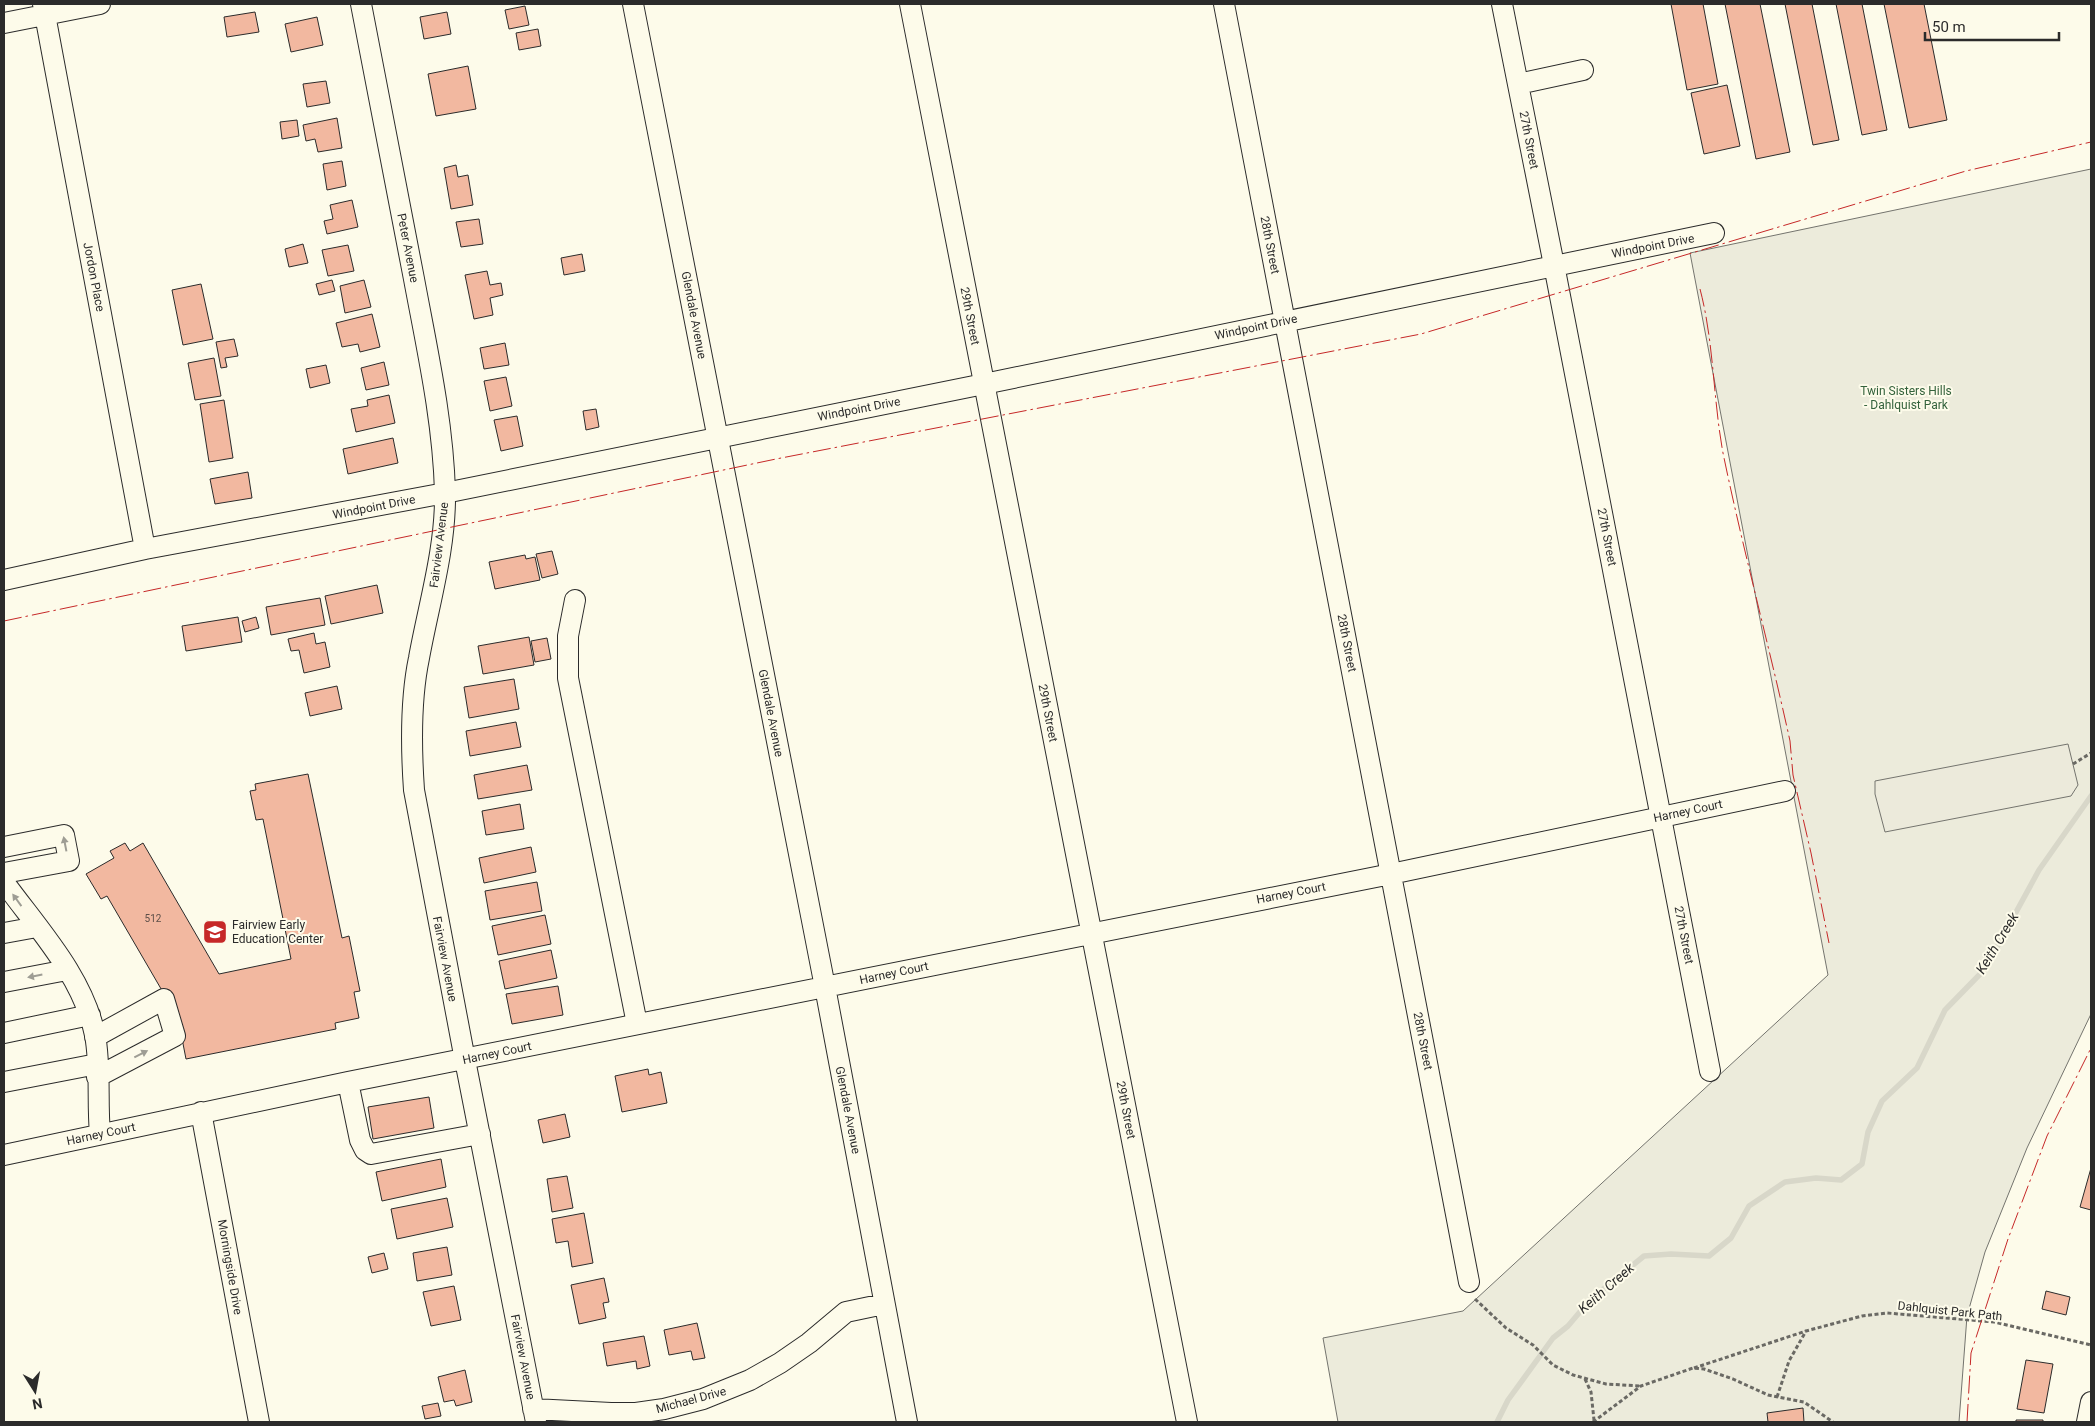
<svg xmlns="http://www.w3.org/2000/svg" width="2095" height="1426" font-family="Roboto,sans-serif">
  <rect width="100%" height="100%" fill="#fdfbea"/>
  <path fill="#ecebdb" stroke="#74746e" d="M2091,169V1014L2027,1148L1985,1252L1967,1316L1959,1422H1338L1323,1338L1463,1311L1828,975L1690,253Z"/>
  <path fill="#eceadb" stroke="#74746e" d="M2068,744L2078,785L2071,796L1885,832L1875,794V781Z"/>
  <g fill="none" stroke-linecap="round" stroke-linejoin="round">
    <path stroke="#d8d7c9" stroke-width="5.5" d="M1497,1422L1508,1400L1553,1338L1568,1326L1590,1300L1644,1256L1671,1254L1709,1256L1731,1238L1749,1206L1785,1182L1816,1178L1841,1180L1862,1164L1868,1132L1882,1101L1917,1068L1945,1010L1985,969L2039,870L2091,796"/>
  </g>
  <path fill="#f2b8a0" stroke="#2b2b2b" d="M1671,4H1703L1718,84L1687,90Z
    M1725,4H1760L1790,152L1756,159Z
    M1785,4H1812L1839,140L1813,145Z
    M1836,4H1862L1887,130L1862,135Z
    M1884,4H1924L1947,120L1909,128Z
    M525,6L529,25L509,29L505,10Z
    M255,12L259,32L227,37L224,17Z
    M447,12L451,34L424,39L420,17Z
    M317,17L323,45L291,52L285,24Z
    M538,29L541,46L519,50L516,33Z
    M468,66L476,109L436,116L428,74Z
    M326,81L330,103L307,107L303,84Z
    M1727,85L1740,146L1704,154L1691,93Z
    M337,118L342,148L318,152L315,139L306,141L303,125Z
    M297,120L299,136L282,139L280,122Z
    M342,161L346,186L327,190L323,164Z
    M456,165L458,177L468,175L473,205L451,209L444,168Z
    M352,200L358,227L327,234L324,221L333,219L330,205Z
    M479,219L483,244L461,247L456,222Z
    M303,244L308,263L289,267L285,249Z
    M348,245L354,271L328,276L322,250Z
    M582,254L585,271L564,275L561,258Z
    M487,271L490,285L501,283L503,295L490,298L493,315L474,319L465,275Z
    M332,280L335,291L319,295L316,284Z
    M364,280L371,307L345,313L340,286Z
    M201,284L213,339L183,345L172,290Z
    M372,314L380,347L360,352L358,344L342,347L336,323Z
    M234,339L238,356L225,358L227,367L221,368L216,342Z
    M505,343L509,365L484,369L480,348Z
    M214,358L221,396L195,400L188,363Z
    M384,362L389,385L366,390L361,368Z
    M326,365L330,383L310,388L306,369Z
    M506,377L512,406L490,411L484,381Z
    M389,395L395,423L356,432L351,409L368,406L367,400Z
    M224,400L233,458L209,462L200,404Z
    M596,409L599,427L586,430L583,411Z
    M517,416L523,446L501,451L494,420Z
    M393,438L398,463L348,474L343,449Z
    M248,472L252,498L215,504L210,479Z
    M552,551L558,574L542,578L536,554Z
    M525,555L526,559L535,557L540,580L495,589L489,562Z
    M377,585L383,613L331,624L325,596Z
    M320,598L325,625L271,635L266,607Z
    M238,617L242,642L186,651L182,626Z
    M256,617L259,628L245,632L242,621Z
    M314,633L316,644L325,642L330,667L304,673L299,650L291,651L288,639Z
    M529,637L534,665L483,674L478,646Z
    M547,638L551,659L535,662L531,641Z
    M514,679L519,709L469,718L464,687Z
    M337,686L342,709L310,716L305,693Z
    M516,722L521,747L470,756L466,731Z
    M527,765L532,790L478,799L474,775Z
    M308,774L342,938L349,936L360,991L354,992L359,1018L335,1023L336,1029L186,1059L178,1018L107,896L101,899L86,874L114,858L110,851L125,843L130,851L143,843L219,974L291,959L263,819L256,820L250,791L256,790L255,784Z
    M520,804L524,829L486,835L482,811Z
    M531,847L536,872L484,883L479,858Z
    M537,882L542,911L490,920L485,891Z
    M545,915L551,944L498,955L492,926Z
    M551,950L557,978L505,989L499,961Z
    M558,986L563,1015L512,1024L506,994Z
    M648,1069L649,1075L661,1072L667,1103L622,1112L615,1076Z
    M429,1097L434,1128L373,1139L368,1107Z
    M565,1114L570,1137L543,1143L538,1120Z
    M441,1159L446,1187L382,1201L376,1172Z
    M2091,1168V1210L2080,1207Z
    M567,1176L573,1208L552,1212L547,1179Z
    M447,1198L453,1227L397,1239L391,1209Z
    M584,1213L593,1263L572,1267L568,1241L556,1243L552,1219Z
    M447,1247L452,1275L417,1281L413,1253Z
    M384,1253L388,1269L372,1273L368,1257Z
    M604,1278L609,1302L603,1303L606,1318L579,1324L571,1285Z
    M454,1286L461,1320L431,1326L423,1292Z
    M2046,1291L2070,1297L2066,1315L2042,1309Z
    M697,1323L705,1358L693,1360L691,1351L669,1355L664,1330Z
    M644,1336L650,1366L637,1369L636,1361L607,1366L603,1343Z
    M2026,1360L2053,1364L2044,1413L2017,1409Z
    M465,1370L472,1402L456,1406L454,1400L444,1402L438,1377Z
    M438,1403L441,1416L425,1419L422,1406Z
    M1803,1408L1804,1422H1768L1767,1413Z
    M2016,1420H2043V1422H2016Z"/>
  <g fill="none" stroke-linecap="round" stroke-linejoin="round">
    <defs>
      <path id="minor" d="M43,4L145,549
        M361,4C379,95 396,187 414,279C427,349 443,420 445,492C446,548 429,603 419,658C410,701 411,747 414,790L465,1060L536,1422
        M633,4L825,987L907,1422
        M910,4L1187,1422
        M1224,4L1469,1282
        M1502,4L1554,265L1710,1071
        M4,23L100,4
        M1518,84L1583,70
        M4,580L145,549L445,493L984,384L1714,233
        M575,600L568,636V678L637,1024
        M4,847L64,835L69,861L4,873
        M4,882C38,929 83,976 95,1035C101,1067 97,1102 100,1134
        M4,933L37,927
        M4,982L67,970
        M4,1033L90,1015
        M95,1037L164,999L175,1036L97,1077
        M4,1082L97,1064
        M348,1082L360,1140L365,1150L371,1154L480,1134
        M201,1112L259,1422
        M4,1155L348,1082L1391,874L1785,791
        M533,1409L611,1413H636L664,1409L703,1399L750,1380L780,1363L809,1343L846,1312L884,1304
        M2087,1422L2091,1402"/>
    </defs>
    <use href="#minor" stroke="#2b2b2b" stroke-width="22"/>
    <path stroke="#6a6964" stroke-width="3" stroke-dasharray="4 2.5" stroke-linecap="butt" d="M2073,764L2091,753
      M1475,1299L1506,1328L1533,1345L1553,1365L1573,1375L1606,1384L1640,1386
      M1694,1368L1806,1331
      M1585,1379L1591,1392L1594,1420
      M1777,1397L1789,1361L1806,1331L1862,1316L1887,1313L1994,1322L2091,1345
      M1593,1422L1641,1386L1693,1368L1704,1369L1733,1379L1768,1395L1804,1402L1833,1422"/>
    <use href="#minor" stroke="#fdfbea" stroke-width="20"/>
    <path stroke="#c62828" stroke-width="1" stroke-dasharray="18 4 2.5 4" stroke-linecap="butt" d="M1700,289C1714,342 1713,399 1723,453C1743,550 1769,645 1790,741L1793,775L1811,853L1829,943
      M4,621L776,459L1421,334L1966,171L2091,142
      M1967,1422L1971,1353L2008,1239L2047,1136L2091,1048"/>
  </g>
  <defs><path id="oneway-solid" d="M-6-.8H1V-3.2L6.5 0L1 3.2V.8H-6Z" transform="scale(1.25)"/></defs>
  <g fill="#9e9d94">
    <use href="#oneway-solid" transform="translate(65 844) rotate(-101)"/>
    <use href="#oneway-solid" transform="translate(17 900) rotate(-126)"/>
    <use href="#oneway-solid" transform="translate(35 976) rotate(169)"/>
    <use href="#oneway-solid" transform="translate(141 1054) rotate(-27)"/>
  </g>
  <defs>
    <symbol id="school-square" viewBox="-11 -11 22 22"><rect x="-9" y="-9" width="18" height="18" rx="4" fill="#c62828" stroke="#fdfbea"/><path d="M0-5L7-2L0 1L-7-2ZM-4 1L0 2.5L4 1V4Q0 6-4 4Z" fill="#fff"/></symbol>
  </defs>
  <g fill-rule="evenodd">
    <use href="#school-square" x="201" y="918" width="28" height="28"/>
  </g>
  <g text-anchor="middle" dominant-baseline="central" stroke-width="4" stroke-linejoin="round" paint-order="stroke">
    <g font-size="10" fill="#5d4e48">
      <text x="153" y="918">512</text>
    </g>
    <g font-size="12" fill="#2b2b2b" stroke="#fdfbea">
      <text transform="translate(1529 140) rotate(79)">27th Street</text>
      <text transform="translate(1270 245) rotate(79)">28th Street</text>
      <text transform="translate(1653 246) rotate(-11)">Windpoint Drive</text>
      <text transform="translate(408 248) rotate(79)">Peter Avenue</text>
      <text transform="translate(94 277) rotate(79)">Jordon Place</text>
      <text transform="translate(694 315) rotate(79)">Glendale Avenue</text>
      <text transform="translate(970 316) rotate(79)">29th Street</text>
      <text transform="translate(1256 327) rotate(-12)">Windpoint Drive</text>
      <text transform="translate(859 409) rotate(-11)">Windpoint Drive</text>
      <text transform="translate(374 507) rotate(-11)">Windpoint Drive</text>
      <text transform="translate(1607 537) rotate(79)">27th Street</text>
      <text transform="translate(439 545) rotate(-83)">Fairview Avenue</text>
      <text transform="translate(1347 643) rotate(79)">28th Street</text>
      <text transform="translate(771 713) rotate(79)">Glendale Avenue</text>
      <text transform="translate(1048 713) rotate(79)">29th Street</text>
      <text transform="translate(1688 811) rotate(-12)">Harney Court</text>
      <text transform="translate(1291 893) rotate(-11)">Harney Court</text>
      <text transform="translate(1684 935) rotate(79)">27th Street</text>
      <text transform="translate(445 959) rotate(79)">Fairview Avenue</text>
      <text transform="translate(894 973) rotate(-12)">Harney Court</text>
      <text transform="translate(1423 1041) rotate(79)">28th Street</text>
      <text transform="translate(497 1053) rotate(-12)">Harney Court</text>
      <text transform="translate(848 1110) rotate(79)">Glendale Avenue</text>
      <text transform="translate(1126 1110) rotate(79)">29th Street</text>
      <text transform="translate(101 1134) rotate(-12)">Harney Court</text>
      <text transform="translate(230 1267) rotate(80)">Morningside Drive</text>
      <text transform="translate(1950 1311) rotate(6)">Dahlquist Park Path</text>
      <text transform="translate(523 1357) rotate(79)">Fairview Avenue</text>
      <text transform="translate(691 1400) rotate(-15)">Michael Drive</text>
    </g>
    <g font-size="12" fill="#34623c" stroke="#fdfbea">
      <text x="1906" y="391">Twin Sisters Hills<tspan x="1906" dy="14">- Dahlquist Park</tspan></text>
    </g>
    <g font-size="12" fill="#2b2b2b" stroke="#fdfbea" text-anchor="start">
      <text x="232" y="925">Fairview Early<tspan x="232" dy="14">Education Center</tspan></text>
    </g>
    <g font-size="14" font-style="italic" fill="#2b2b2b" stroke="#fdfbea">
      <text transform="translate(1997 943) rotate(-59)">Keith Creek</text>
      <text transform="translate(1606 1288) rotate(-41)">Keith Creek</text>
    </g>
  </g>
  <rect width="2095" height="1426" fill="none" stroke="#2b2b2b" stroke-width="10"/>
  <g transform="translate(35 1391) rotate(169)" stroke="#fdfbea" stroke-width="4" paint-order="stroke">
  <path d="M0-4L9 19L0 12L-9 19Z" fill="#2b2b2b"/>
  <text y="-8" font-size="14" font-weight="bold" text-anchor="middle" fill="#2b2b2b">N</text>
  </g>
  <path d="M1925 32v8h134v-8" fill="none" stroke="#2b2b2b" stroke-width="2.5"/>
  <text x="1932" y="32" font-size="15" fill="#2b2b2b" stroke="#fdfbea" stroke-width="4" paint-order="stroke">50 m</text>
</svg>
